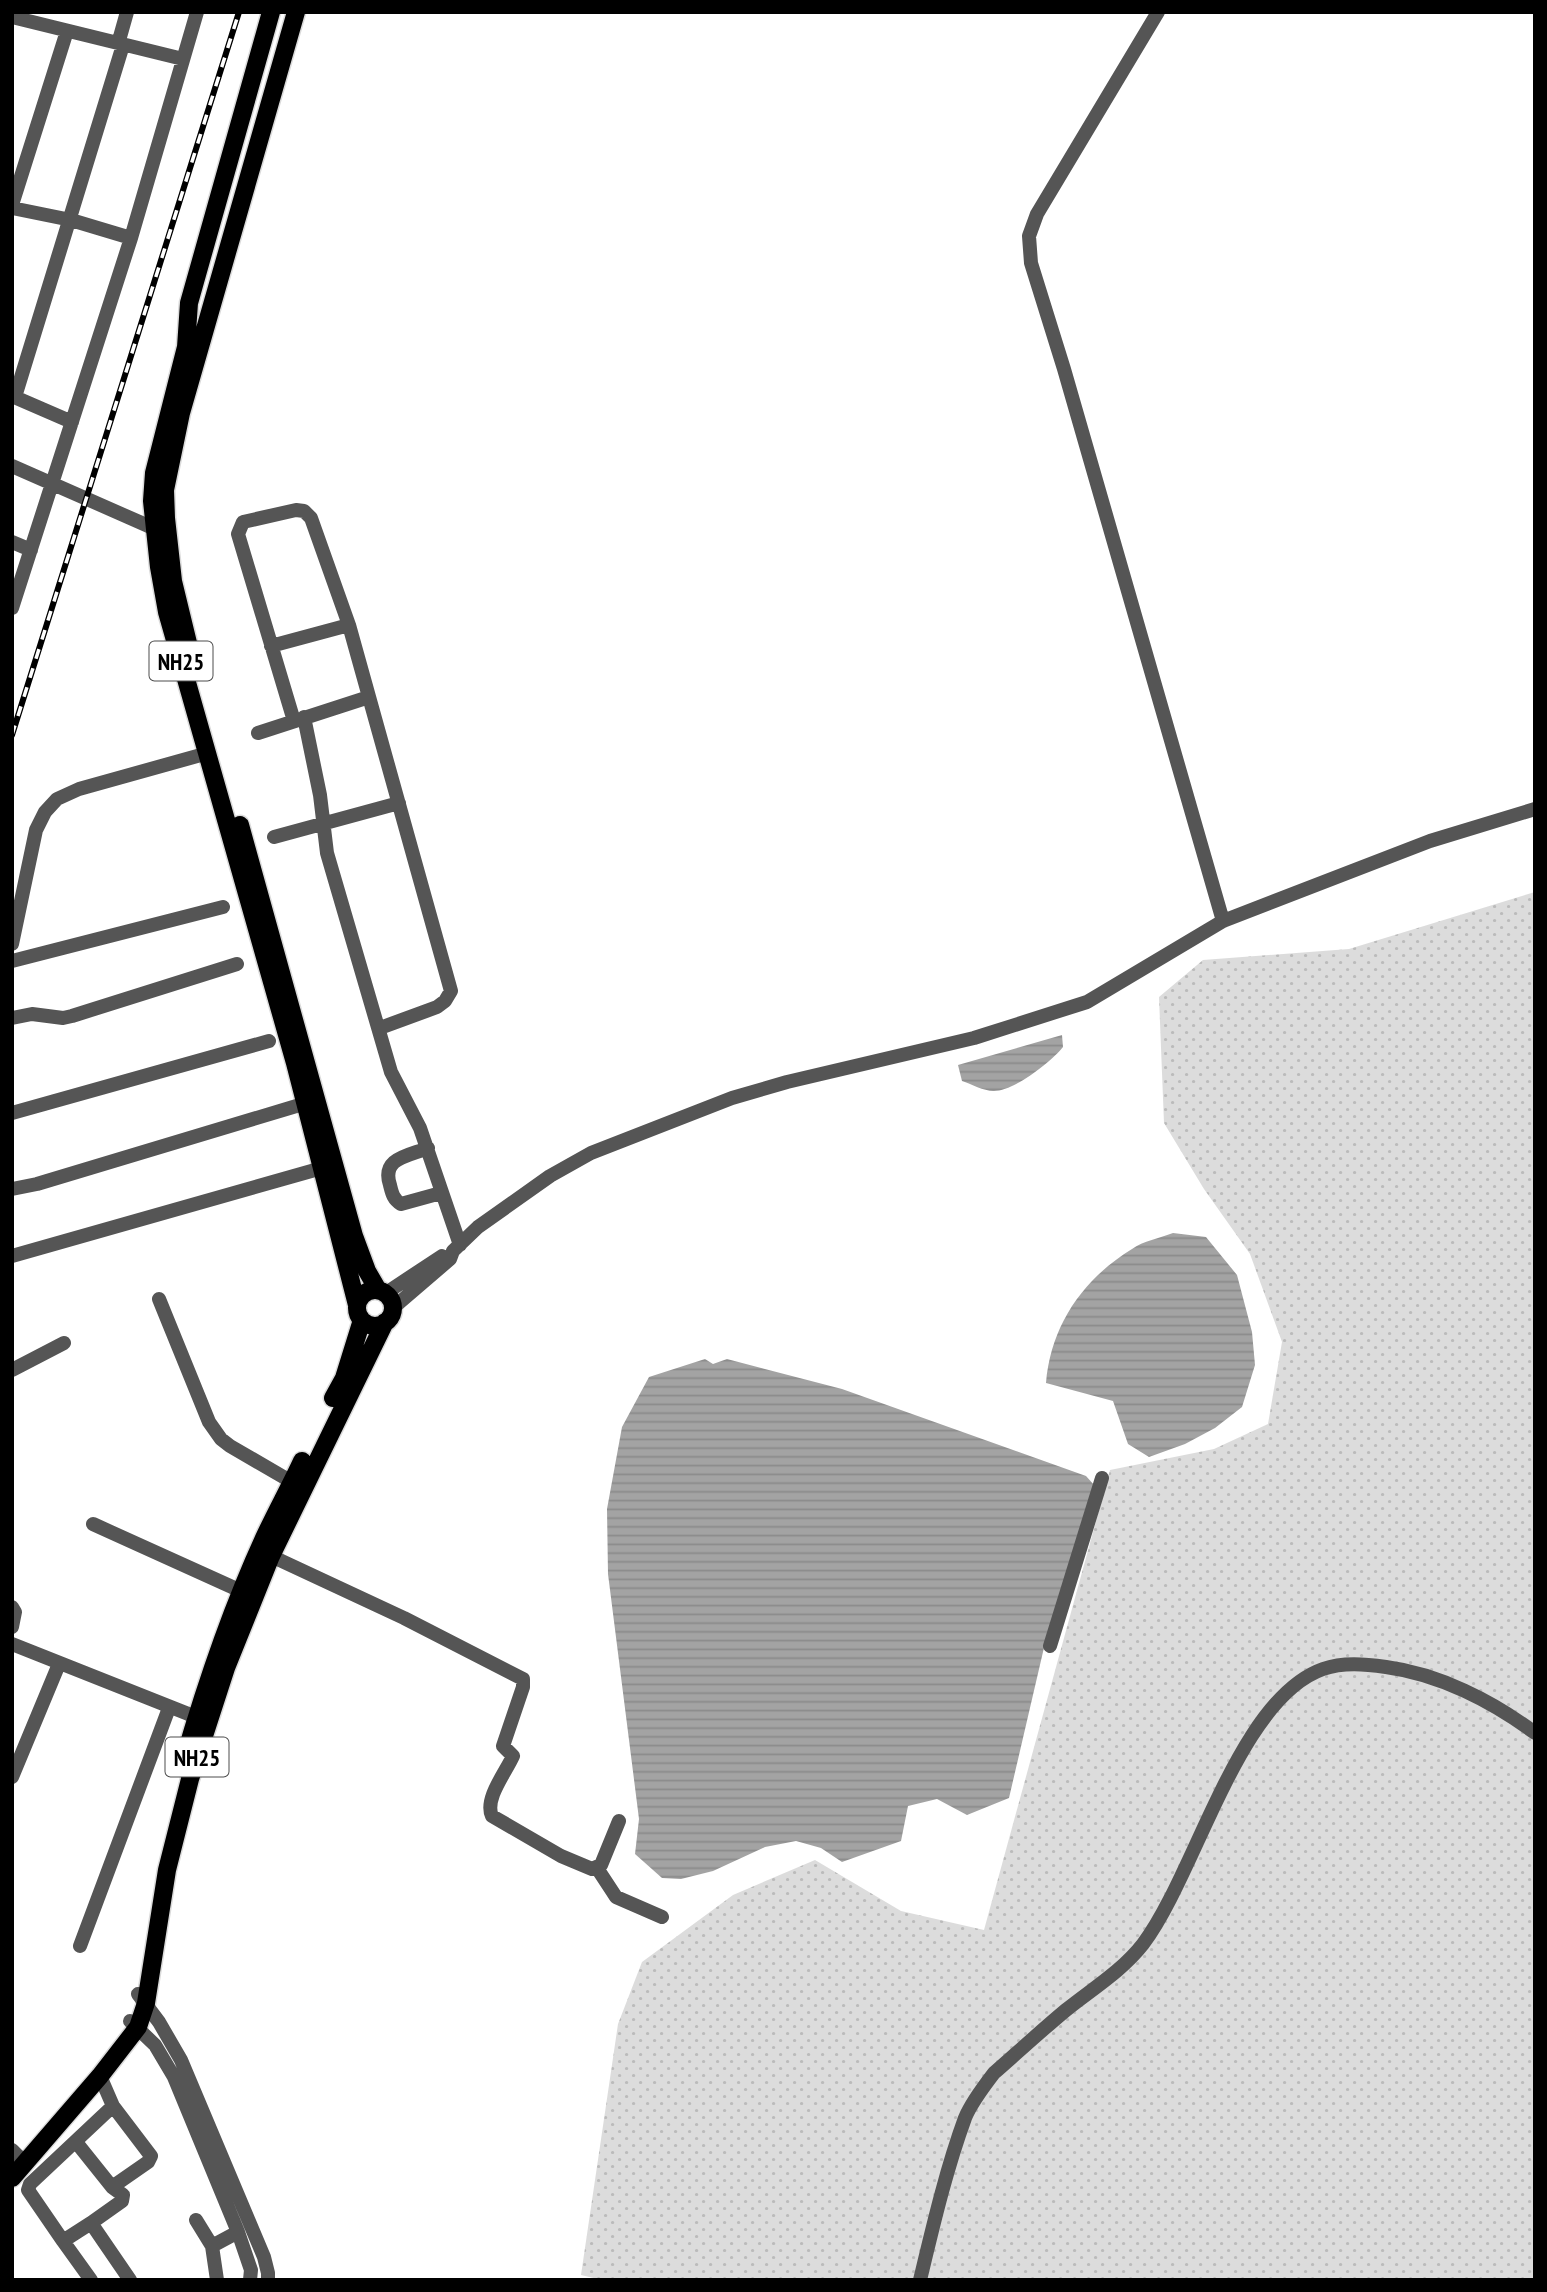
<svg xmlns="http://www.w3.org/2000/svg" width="1547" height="2292" font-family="'PT Sans Narrow',sans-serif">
  <defs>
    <pattern id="grass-dots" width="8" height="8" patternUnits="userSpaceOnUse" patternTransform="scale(1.75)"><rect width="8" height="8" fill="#dcdcdc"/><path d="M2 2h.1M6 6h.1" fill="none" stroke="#bbb" stroke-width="1.8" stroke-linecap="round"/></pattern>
    <pattern id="water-rules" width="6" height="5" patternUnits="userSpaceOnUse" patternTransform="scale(1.75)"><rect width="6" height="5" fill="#a3a3a3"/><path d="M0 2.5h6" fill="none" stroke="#8b8b8b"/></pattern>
  </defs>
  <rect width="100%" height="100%" fill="#fff"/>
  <path fill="url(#grass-dots)" d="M1535,892V2280H602L581,2275L618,2024L642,1962L733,1895L815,1860L901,1911L984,1930L1110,1470L1214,1449L1268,1424L1282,1342L1250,1254L1204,1189L1164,1123L1159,997L1203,960L1349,949Z"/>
  <path fill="url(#water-rules)" d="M1062,1035L1063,1047C1051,1062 1013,1092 993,1091C984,1091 971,1084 962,1081L958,1065Z
    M1173,1233L1206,1237L1237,1275L1252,1332L1255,1365L1242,1407L1215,1428L1185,1444L1149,1457L1128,1444L1113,1401L1046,1383C1051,1325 1083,1279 1132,1249C1143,1241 1160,1238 1173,1233Z
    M705,1359L713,1364L727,1359L842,1389L1086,1476L1095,1486L1046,1639L1009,1798L967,1815L937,1799L908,1806L901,1841L842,1862L821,1848L796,1841L765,1847L713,1871L681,1879L662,1878L635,1854L639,1819L608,1574L607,1509L622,1427L649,1377Z"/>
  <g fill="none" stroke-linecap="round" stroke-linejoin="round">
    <defs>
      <path id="major" d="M271,12L189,303L186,347L154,473L152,501L159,567L167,612L295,1063L357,1305
        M189,647L173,581L166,518L165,490L181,413L296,12
        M240,825L354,1236L367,1271L378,1290
        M357 1308a18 18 0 1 1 36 0a18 18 0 1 1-36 0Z
        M333,1398L344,1378L362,1320
        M184,1760C206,1684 231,1610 264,1538C276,1512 290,1487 302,1461
        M12,2178L100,2076L138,2027L146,2003L167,1870L190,1779L226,1668L271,1556L385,1322"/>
    </defs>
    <use href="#major" stroke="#dbdbdb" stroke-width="21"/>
    <path stroke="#555" stroke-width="14" d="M1158,12L1037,214L1029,236L1031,263L1064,369L1223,921
      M12,17L183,59
      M118,44L127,12
      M12,205L67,31
      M12,208L71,220L131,238
      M12,396L72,422
      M15,397L123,45
      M12,466L153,528L162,530
      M12,542L31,550
      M12,608L131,238L197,12
      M271,646L349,625
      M304,717L320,795L327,853L391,1072L420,1128L460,1245
      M294,721L238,534L243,522L296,510L304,511L311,518L349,625L451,991L445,1001L437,1007L380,1028
      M258,733L369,697
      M274,837L399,803
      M12,944L36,830L45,812L57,799L79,789L208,753
      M12,961L223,907
      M12,1018L32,1014L63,1018L72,1016L237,964
      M12,1113L269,1041
      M428,1148C408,1156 381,1158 390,1185C392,1193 393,1199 401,1204L441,1193
      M12,1189L37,1184L313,1101
      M12,1256L322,1168
      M386,1293L442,1256
      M159,1299L209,1422L221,1439L230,1446L292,1482
      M393,1308L450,1259L453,1251L478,1227L550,1176L591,1153L732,1098L787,1082L974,1038L1087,1002L1223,921L1430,841L1535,809
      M12,1370L64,1343
      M93,1524L241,1591
      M271,1556L404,1618L523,1679V1687L503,1746L513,1756C506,1772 484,1799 492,1816L561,1856L592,1869L601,1865L619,1821
      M12,1607L15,1612L12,1627
      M12,1644L196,1717
      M1050,1646L1102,1478
      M12,1777L59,1664
      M597,1868L616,1897L662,1917
      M80,1946L169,1708
      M138,1994L159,2022L181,2060L264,2257L268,2273V2280
      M130,2021L155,2045L174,2077L238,2232L251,2270L250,2280
      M100,2076L113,2106L30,2184L28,2190L63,2241L91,2223L130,2280
      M76,2142L112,2187L123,2195L122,2201L91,2223
      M12,2150L25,2163
      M112,2187L148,2162L151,2156L113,2106
      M196,2220L212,2246L217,2280
      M63,2241L91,2280
      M212,2246L238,2232
      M920,2280C933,2226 946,2170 965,2118C971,2103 984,2086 994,2073C1018,2052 1042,2030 1066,2010C1092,1989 1122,1971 1143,1944C1196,1874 1238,1699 1323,1669C1343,1662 1365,1664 1386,1667C1439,1674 1492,1701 1535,1733"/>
    <use href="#major" stroke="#000" stroke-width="18"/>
    <defs>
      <path id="rail" d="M12,735L239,12"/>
    </defs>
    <use href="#rail" stroke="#000" stroke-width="6"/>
    <use href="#rail" stroke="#fff" stroke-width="3.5" stroke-dasharray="10" stroke-linecap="butt"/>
  </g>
  <g text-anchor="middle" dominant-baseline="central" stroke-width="6" stroke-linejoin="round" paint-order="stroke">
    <g fill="#fff" stroke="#4c4c4c" stroke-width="2">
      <rect x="149.5" y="641.5" width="63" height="39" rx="5"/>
      <rect x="165.5" y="1737.5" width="63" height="39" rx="5"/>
    </g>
    <g font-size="23" font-weight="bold" fill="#000">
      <text x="181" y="661">NH25</text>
      <text x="197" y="1757">NH25</text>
    </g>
  </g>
  <rect width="1547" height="2292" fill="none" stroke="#000000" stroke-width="28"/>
</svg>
